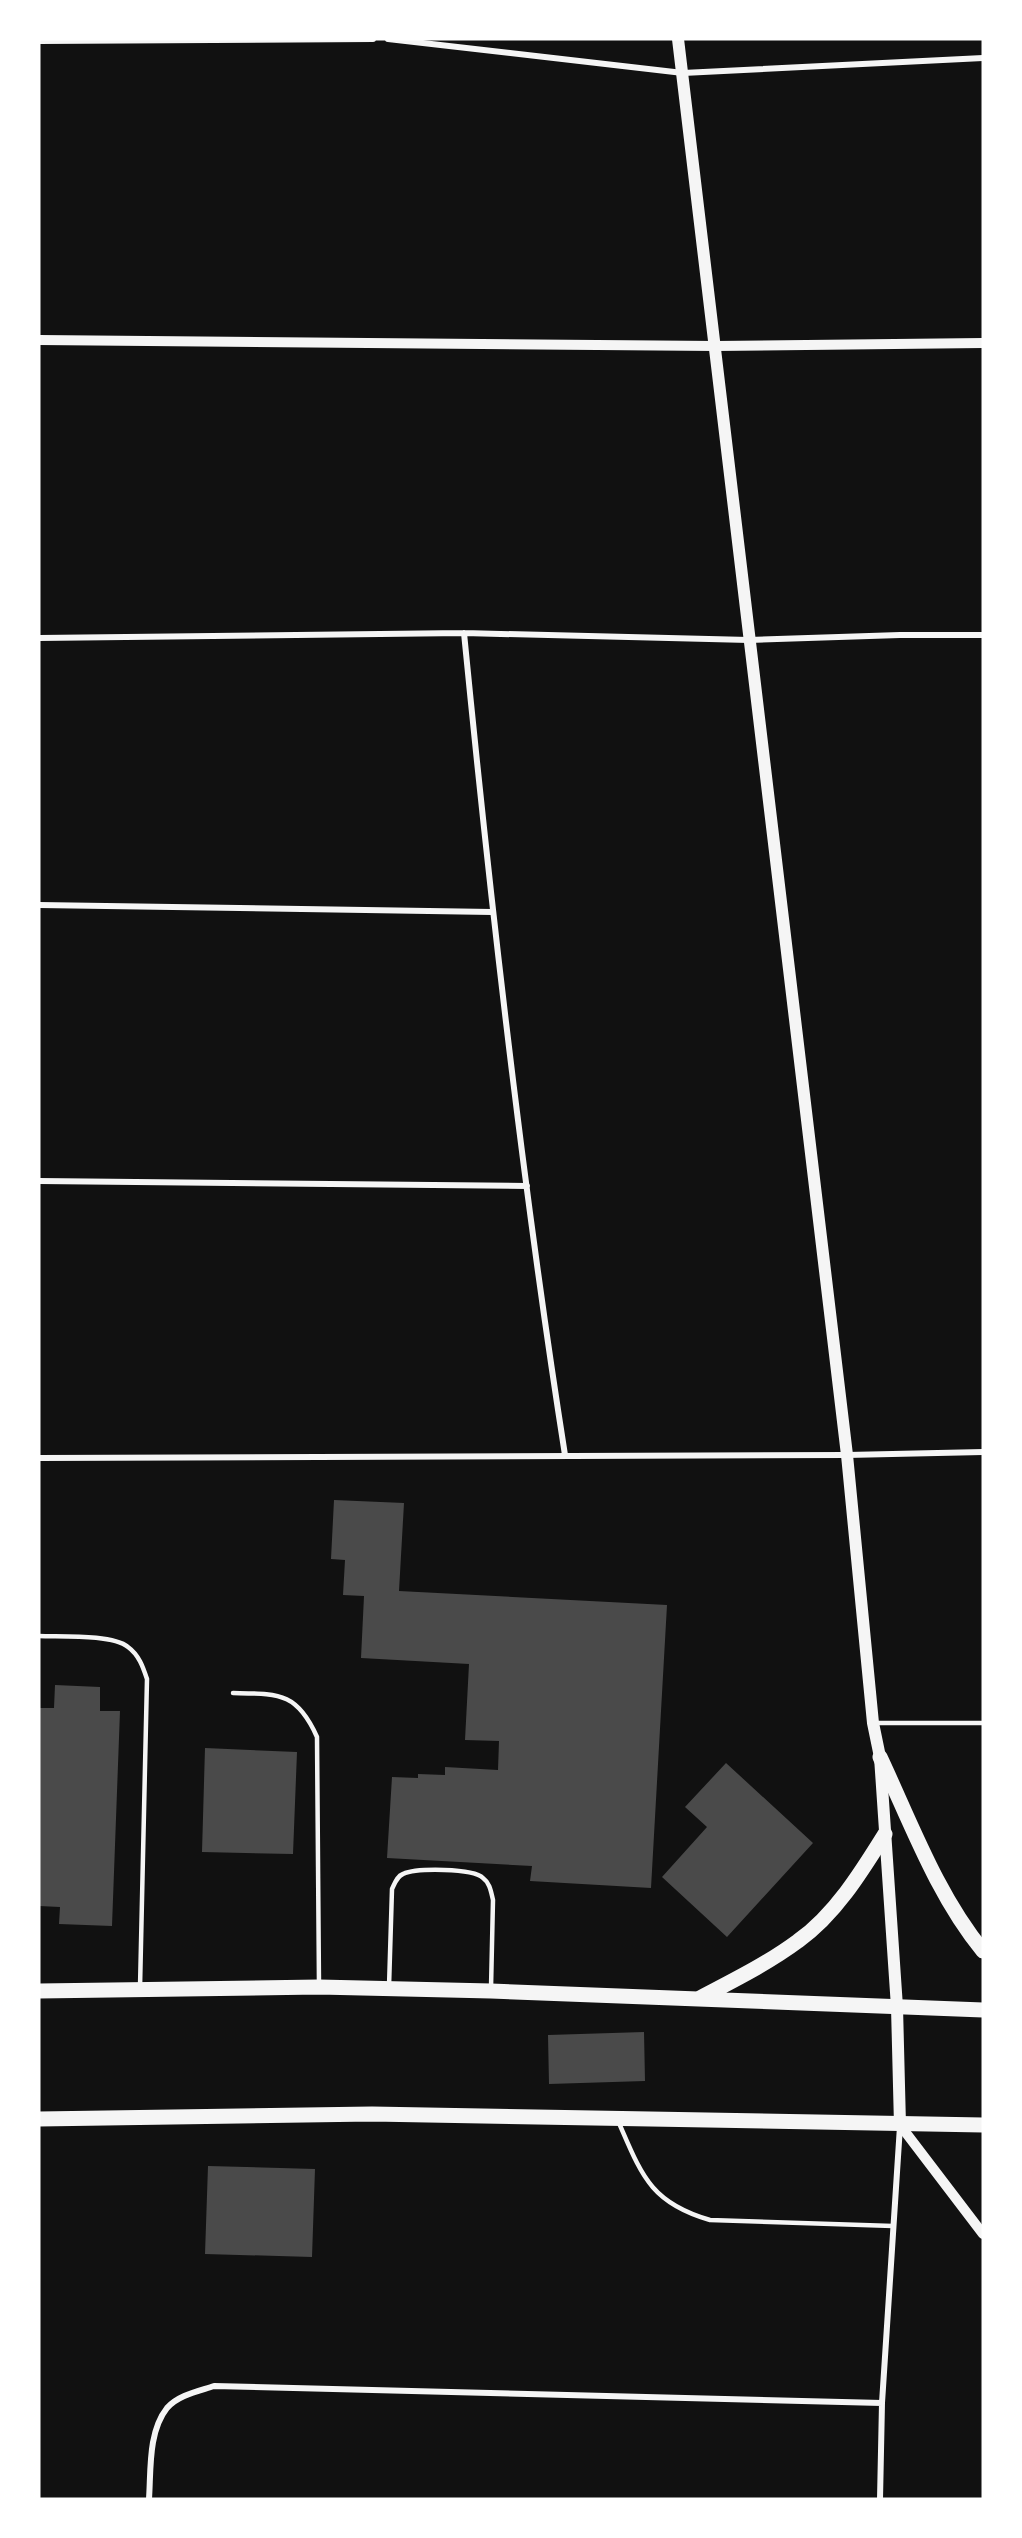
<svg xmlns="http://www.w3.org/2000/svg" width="1022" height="2538" font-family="Roboto,sans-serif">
  <rect width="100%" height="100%" fill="#111"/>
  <path fill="#4a4a4a" d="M334,1500L404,1503L399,1591L667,1605L651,1888L530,1881L532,1866L387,1858L392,1777L418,1778V1774L445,1775V1767L498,1770L499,1741L465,1740L469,1664L361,1658L364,1596L343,1595L345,1560L331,1559Z
    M55,1685L100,1687V1711H120L112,1926L59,1924L60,1907L39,1906V1708H54Z
    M205,1748L297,1752L293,1854L202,1852Z
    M726,1763L813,1843L727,1937L662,1877L707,1827L685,1807Z
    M644,2032L645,2081L549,2084L548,2035Z
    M208,2166L315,2169L312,2257L205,2254Z"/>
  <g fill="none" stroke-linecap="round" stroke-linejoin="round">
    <path stroke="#f5f5f5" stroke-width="4.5" d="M39,1636C60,1637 112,1634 128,1647C139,1655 143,1667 147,1679L140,1988
      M233,1693C279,1694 297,1692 317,1737L319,1985
      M875,1723H983
      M389,1987L392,1889C395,1883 397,1876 403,1874C416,1868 473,1868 483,1878C490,1883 491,1892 493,1900L491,1988
      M619,2123C642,2176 651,2203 710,2220L893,2226"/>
    <path stroke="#f5f5f5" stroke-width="6" d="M388,39L683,73L983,58
      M39,41L373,39
      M464,633C491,908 522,1182 565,1455
      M39,638L464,633L749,640L900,635H983
      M39,905L492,912
      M39,1181L527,1186
      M39,1458L847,1455L983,1452
      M149,2499C151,2470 148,2432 167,2408C178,2395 199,2391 214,2386L882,2403
      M880,2499L882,2403L900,2126"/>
    <path stroke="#f5f5f5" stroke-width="10" d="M39,340L716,346L983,343
      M900,2125L983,2234"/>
    <path stroke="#f5f5f5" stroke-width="12" d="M678,39L847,1455L873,1723L880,1757L897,2007L900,2125"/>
    <path stroke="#f5f5f5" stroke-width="15" d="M880,1757C911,1823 937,1895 983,1951
      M39,1991L319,1987L491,1991L983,2010
      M698,1999C732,1981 767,1964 798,1941C835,1915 862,1871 885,1834
      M39,2119L372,2114L983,2125"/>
  </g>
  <rect width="1022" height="2538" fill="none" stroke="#ffffff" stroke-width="81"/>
</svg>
